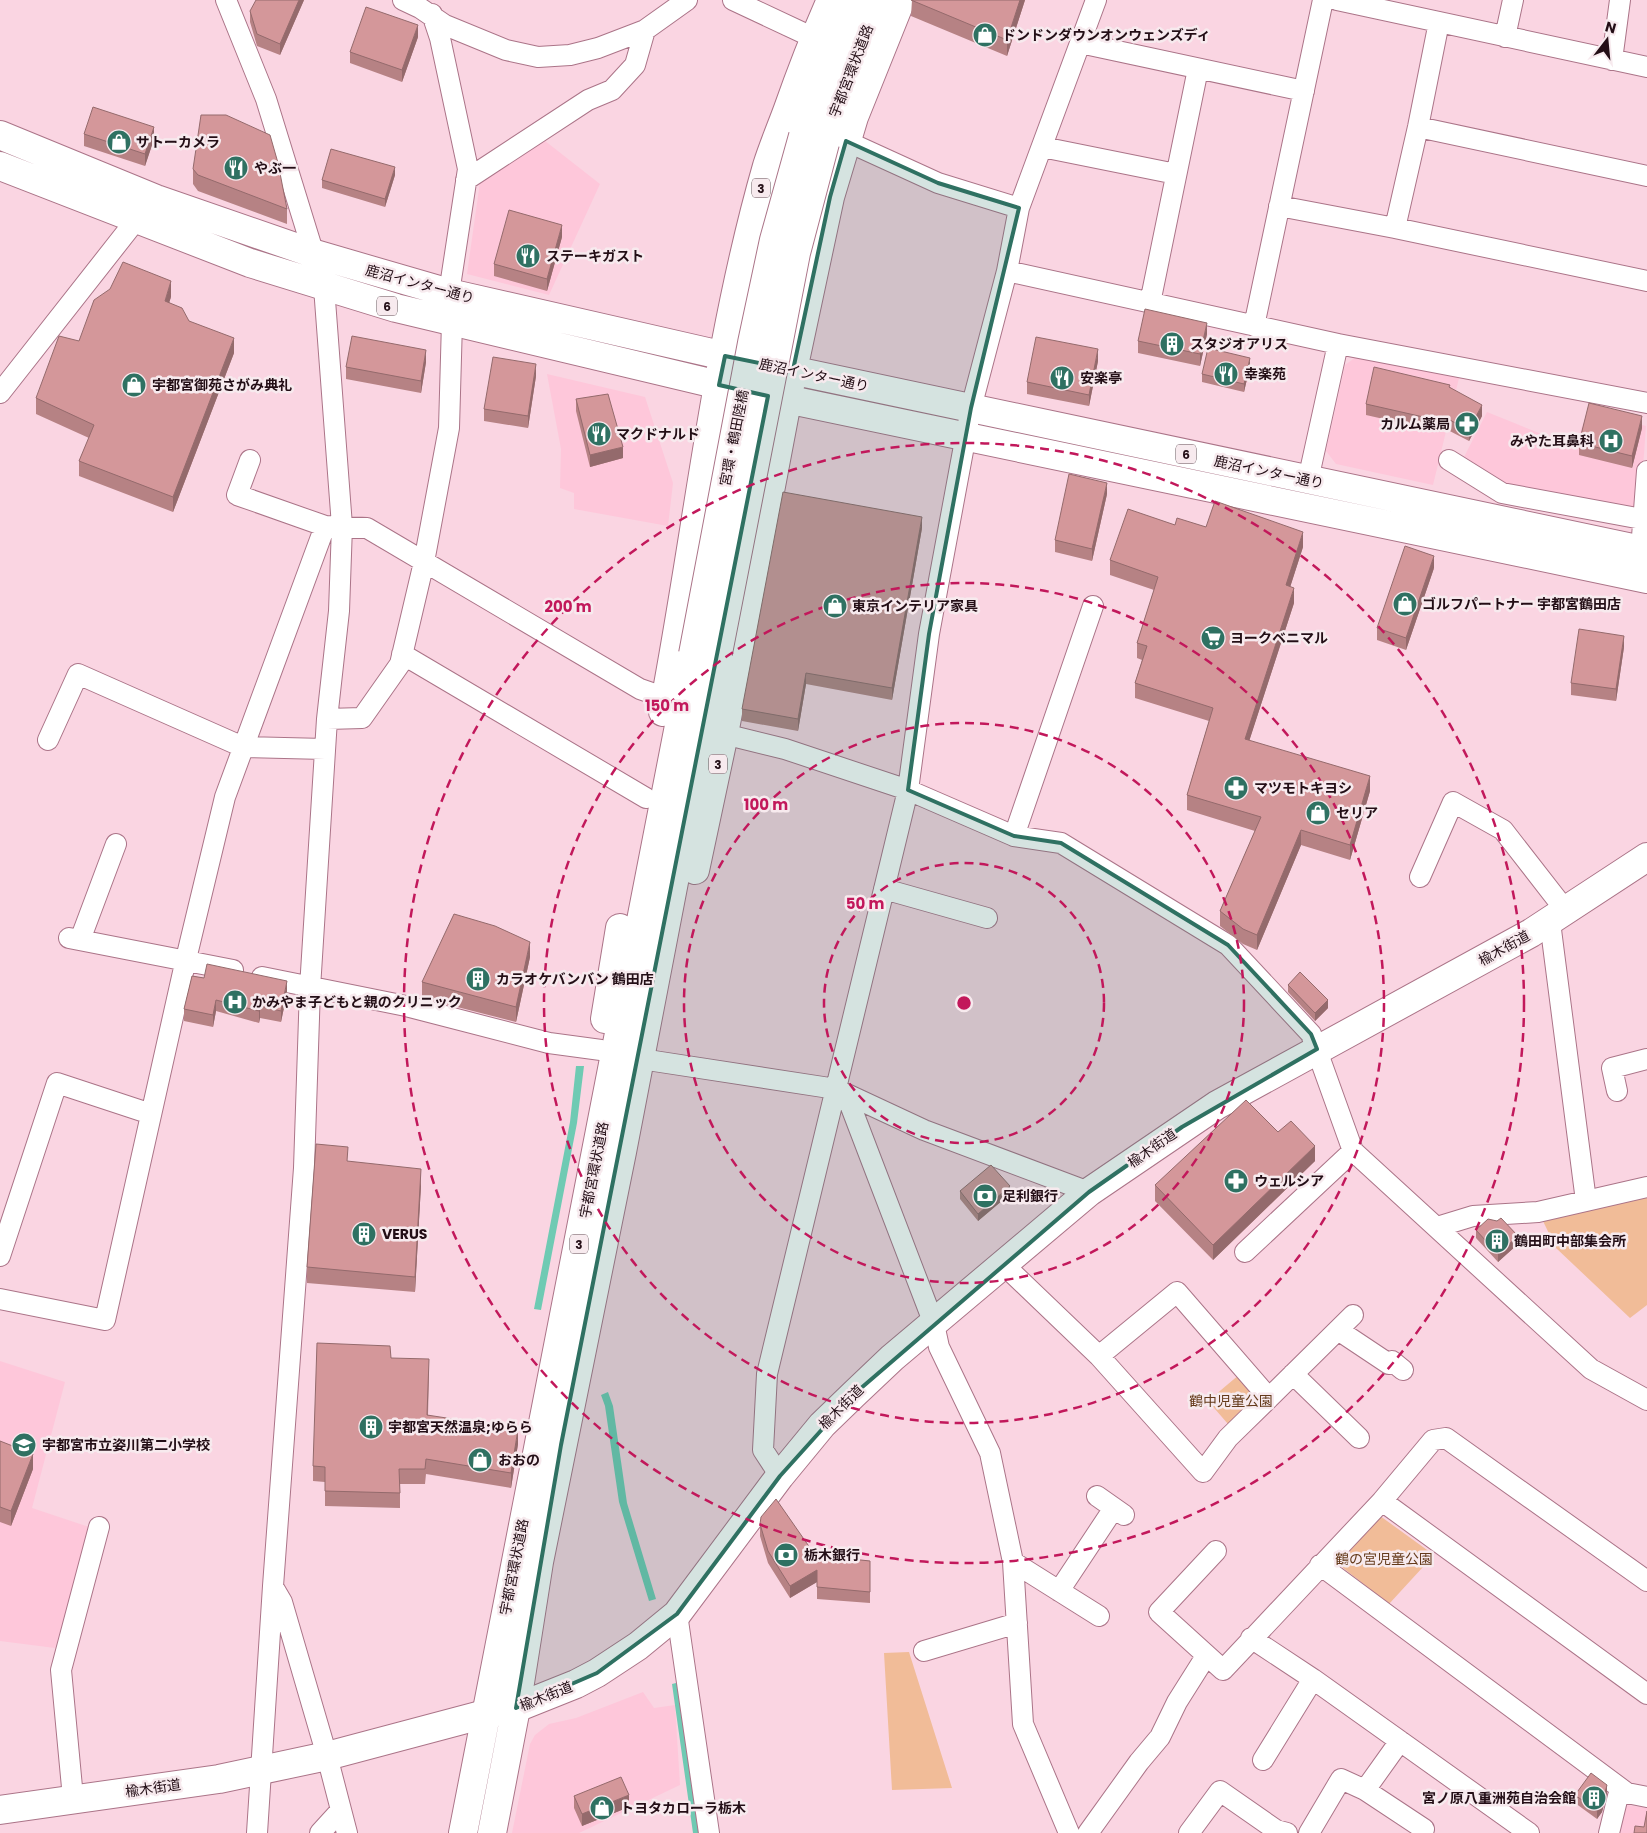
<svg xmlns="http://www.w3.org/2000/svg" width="1647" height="1833" font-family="Poppins,'Noto Sans JP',sans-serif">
  <rect width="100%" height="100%" fill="#fad5e2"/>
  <path fill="#fec7da" d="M540,137L600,184L549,295L467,274L481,175Z
    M1356,357L1459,378L1433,485L1336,464L1326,451L1345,365Z
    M547,374L645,397L673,483L668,526L574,509V493L560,488L561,449Z
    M1588,411L1646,426L1640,510L1504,485L1463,459L1487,412L1574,447Z
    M0,1361L65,1382L32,1508L92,1528L55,1648L0,1641Z
    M643,1692L654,1708L675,1705L680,1785L579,1833H512L530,1744L535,1735L549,1724L576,1718Z
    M1626,1805L1647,1808V1833H1620Z"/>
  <path fill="#f1bc98" d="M1647,1191V1305L1630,1318L1556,1248L1542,1219Z
    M1240,1374L1254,1390L1255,1399L1228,1424L1208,1401Z
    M1376,1513L1434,1555L1389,1604L1333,1560Z
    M909,1652L952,1788L892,1790L884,1653Z"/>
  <path fill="#6fcab3" d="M576,1066H584L577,1123L541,1310L534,1309L570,1122Z
    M608,1392L613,1406L627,1503L656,1599L649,1601L619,1502L605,1406L601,1395Z
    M680,1682L702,1833H693L672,1684Z"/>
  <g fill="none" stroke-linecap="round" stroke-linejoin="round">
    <defs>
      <path id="street" d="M226,0L266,99L324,287L342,526L339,611L327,719L310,988L304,1168L273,1586L257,1833
        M403,0L420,8L445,25L506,50L538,57L570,55L598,48L645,30L687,0
        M733,0L814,38
        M1337,0L1647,67
        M432,14L440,38L468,169L449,293
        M1505,37L1513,0
        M1080,43L1304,91
        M1612,60L1620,0
        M1418,127L1647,176
        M846,141L938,183L1019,208
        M1042,147L1176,174
        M466,180L588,100L612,90L635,65L645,30
        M1279,206L1395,228L1418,127L1439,22
        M1395,228L1647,281
        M1007,271L1338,344L1647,403
        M1150,303L1198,69
        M1254,326L1323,0
        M0,393L136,220
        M250,460L237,495L325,526L367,528L640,689L666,698
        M1449,460L1502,493L1647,520
        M1308,480L1338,344
        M1641,550L1647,471
        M402,654L646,798
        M327,719L362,718L400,664L424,562L449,428L452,322
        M724,734L785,749L908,790L1014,836L1061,843L1228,945L1311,1034L1353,1151L1591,1369L1647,1400
        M48,740L78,674L243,747L325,749
        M1014,836L1093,606
        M1420,877L1453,802L1503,830L1566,911
        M884,889L987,918
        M1550,922L1586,1201
        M69,938L233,970
        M80,940L116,844
        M262,977L406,1006L549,1043L601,1050
        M654,1061L836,1089L924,1130L1089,1192
        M1617,1091L1612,1068L1647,1059
        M846,1094L934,1324L939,1347L990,1453L1013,1562L1023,1724L1069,1833
        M1437,1227L1473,1216L1538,1212L1647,1187
        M1245,1252L1353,1151
        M0,1256L57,1083L151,1114
        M1004,1265L1099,1356L1203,1472L1228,1438L1269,1398L1177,1292L1099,1356
        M0,1299L105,1320L186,959L225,797L325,526
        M1338,1330L1389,1364L1392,1361L1403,1370
        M1293,1374L1359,1438
        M1269,1398L1353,1315
        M780,1476L763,1450L767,1374L908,790L929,634L971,408L1007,271L1019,208L1096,0
        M1097,1496L1124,1515
        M1382,1501L1647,1694
        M1216,1551L1159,1612L1223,1670L1382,1501L1433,1440L1446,1438L1647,1581
        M1013,1562L1099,1616
        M1320,1565L1627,1793
        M275,1590L282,1602L327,1756L347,1833
        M1059,1591L1114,1508
        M677,1614L709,1833
        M1251,1638L1313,1679L1529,1833
        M924,1651L1017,1623
        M1263,1760L1313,1679
        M1365,1790L1400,1741
        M73,1798L61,1670L99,1527
        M320,1833L341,1810
        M1088,1833L1139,1762L1160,1737L1177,1702L1206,1656
        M1189,1833L1220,1791L1276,1830L1287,1833
        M1309,1833L1341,1779L1365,1790L1424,1829
        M1609,1833L1618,1796L1627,1793L1647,1797"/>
      <path id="secondary" d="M0,1810L219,1779L327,1756L485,1714L516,1708L576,1684L597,1673L638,1646L677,1614L780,1476L822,1425L853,1395L892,1358L1089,1192L1217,1105L1531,933L1647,857"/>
      <path id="primary" d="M0,135L156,199L315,254L449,293L725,356L1647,551
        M803,136L855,0
        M825,143L846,83L879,0
        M0,166L250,263L396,308L719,385L1647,579
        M663,712C698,530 716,344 767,166C773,147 781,128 788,109C801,72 815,36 831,0
        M695,870L724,734L793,370L830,197L854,117L901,0
        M605,1019L620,928
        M463,1833L693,654
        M492,1833L516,1708L539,1562L622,1152L718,653"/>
    </defs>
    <use href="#street" stroke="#ab7488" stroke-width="22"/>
    <use href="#secondary" stroke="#ab7488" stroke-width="30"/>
    <use href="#primary" stroke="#ab7488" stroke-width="30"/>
    <use href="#street" stroke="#fff" stroke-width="20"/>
    <use href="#secondary" stroke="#fff" stroke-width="28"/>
    <use href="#primary" stroke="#fff" stroke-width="28"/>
    <defs>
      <path id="primary-bridge" d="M718,653L796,253L825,143
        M693,654L752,343L774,240L803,136"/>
    </defs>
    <use href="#primary-bridge" stroke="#ab7488" stroke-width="30" stroke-linecap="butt"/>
    <use href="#primary-bridge" stroke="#fff" stroke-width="28"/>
  </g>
  <path fill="#b68284" d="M304,0L280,55L257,46L250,22V11Z
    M912,0H1025L1007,56L911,16Z
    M418,37L402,82L350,63V52Z
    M84,134L154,139L145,166L84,146Z
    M193,169L287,209V224L198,191L193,184Z
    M395,175L385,207L322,188V180Z
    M562,237L547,291L494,276V264Z
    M171,297L169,302L189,321L234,353L173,512L79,476V461L89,438L36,414V398Z
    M1207,334L1200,366L1138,353V341Z
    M1098,361L1089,406L1027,394V382Z
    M426,362L421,393L346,379V367Z
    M1250,366L1244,392L1202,382V374Z
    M536,376L528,428L484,421V409Z
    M1450,387L1482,416L1469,441L1442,427L1441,432L1366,415V404Z
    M576,399L623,458L590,467L576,411Z
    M1642,428L1632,468L1579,455V443Z
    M1107,494L1092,561L1055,552V540Z
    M1175,525L1206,527L1303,547L1290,587L1294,603L1249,741L1370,791L1350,860L1301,845L1257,950L1243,944L1220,926V911L1255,831L1187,810V795L1209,721L1135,698V683L1142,660L1137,658V643L1154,590L1110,575V560Z
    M922,528L892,700L806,684L798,731L742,721V709Z
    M1434,568L1406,650L1377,640V628Z
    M1624,647L1616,701L1571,695V683Z
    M530,957L516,1022L422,998V982Z
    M192,976L287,993L281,1022L260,1018L259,1023L216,1011L213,1027L184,1021V1009Z
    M1288,985L1328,1008L1315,1021L1288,992Z
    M1278,1132L1315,1161L1213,1260L1155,1201V1185Z
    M348,1162L421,1185L415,1292L307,1283V1267Z
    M960,1191L1010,1194L978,1221L960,1199Z
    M1476,1230L1518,1244L1498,1262L1476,1238Z
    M391,1358L429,1374L428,1415L518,1444L511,1488L426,1474L425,1484H400V1508L325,1506V1482L313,1481V1466Z
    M0,1441L33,1469L11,1526L0,1522Z
    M760,1524L815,1555L870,1561V1603L817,1599V1582L790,1598L768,1563L760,1536Z
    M1607,1793L1602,1812L1597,1819L1575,1803V1795Z
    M574,1796L629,1807L582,1826L574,1808Z"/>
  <path fill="#946a6c" d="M299,0H304L280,55V44Z
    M1020,0H1025L1007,56V40Z
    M418,25V37L402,82V70Z
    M154,127V139L145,166V154Z
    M395,167V175L385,207V199Z
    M562,225V237L547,291V279Z
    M171,281V297L165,316V301Z
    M1207,323V334L1200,366V354Z
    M234,338V353L173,512V497Z
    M1098,349V361L1089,406V395Z
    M426,350V362L421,393V381Z
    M1250,358V366L1244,392V384Z
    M536,364V376L528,428V416Z
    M1482,405V416L1469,441V430Z
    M1442,416V427L1441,432V421Z
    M1642,416V428L1632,468V456Z
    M623,447V458L590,467V455Z
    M1107,483V494L1092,561V549Z
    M922,517V528L892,700V688Z
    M1303,532V547L1286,600V585Z
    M1434,556V568L1406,650V638Z
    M1294,588V603L1245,754V739Z
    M1624,636V647L1616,701V689Z
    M806,673V684L798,731V719Z
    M1370,776V791L1350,860V845Z
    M1301,830V845L1257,950V935Z
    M530,942V957L516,1022V1007Z
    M287,981V993L281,1022V1011Z
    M216,1000V1011L213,1027V1015Z
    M1328,1000V1008L1315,1021V1013Z
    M260,1006V1018L259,1023V1011Z
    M1315,1146V1161L1213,1260V1245Z
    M421,1169V1185L415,1292V1277Z
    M1010,1186V1194L978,1221V1214Z
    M1518,1236V1244L1498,1262V1254Z
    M518,1429V1444L511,1488V1473Z
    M33,1454V1469L11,1526V1511Z
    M817,1570V1582L790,1598V1586Z
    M1607,1785V1793L1602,1812L1597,1819V1811Z
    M629,1795V1807L582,1826V1814Z"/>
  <path fill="#d4979a" stroke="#946a6c" d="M256,0H299L280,44L257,34L250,11Z
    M911,0H1020L1007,40Z
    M366,7L418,25L402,70L350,52Z
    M93,107L154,127L145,154L84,134Z
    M201,115H226L270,135L278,163L287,209L198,175L193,169Z
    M331,149L395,167L385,199L322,180Z
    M509,210L562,225L547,279L494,264Z
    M123,262L171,281L165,301L182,308L189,321L234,338L173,497L79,461L94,425L36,398L59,336L79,341L94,300L110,289Z
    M1145,309L1207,323L1200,354L1138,341Z
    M352,336L426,350L421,381L346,367Z
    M1036,337L1098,349L1089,395L1027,382Z
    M1208,348L1250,358L1244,384L1202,374Z
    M493,357L536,364L528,416L484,409Z
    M1374,367L1450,385L1449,387L1482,405L1469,430L1442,416L1441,421L1366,404Z
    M608,394L623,447L590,455L576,399Z
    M1589,403L1642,416L1632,456L1579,443Z
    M1069,474L1107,483L1092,549L1055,540Z
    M783,492L922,517L892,688L806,673L798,719L742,709Z
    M1215,501L1303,532L1286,585L1294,588L1245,739L1370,776L1350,845L1301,830L1257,935L1243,929L1220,911L1261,817L1187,795L1213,708L1135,683L1147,646L1137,643L1158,577L1110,560L1128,509L1175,525L1177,518L1206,527Z
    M1405,546L1434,556L1406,638L1377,628Z
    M1579,629L1624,636L1616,689L1571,683Z
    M454,914L495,926L530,942L516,1007L422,982Z
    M207,964L287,981L281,1011L260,1006L259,1011L216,1000L213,1015L184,1009L192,976L204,978Z
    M1300,972L1328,1000L1315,1013L1288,985Z
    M1246,1100L1278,1132L1291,1121L1315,1146L1213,1245L1155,1185Z
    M316,1144L348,1147L347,1161L421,1169L415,1277L307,1267Z
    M991,1165L1010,1186L978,1214L960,1191Z
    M1501,1218L1518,1236L1498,1254L1476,1230L1488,1219L1497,1221Z
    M317,1343L390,1346L391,1358L429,1359L427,1415L518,1429L511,1473L426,1459L425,1469H399L400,1493L325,1491V1467L313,1466Z
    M0,1441L33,1454L11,1511L0,1507Z
    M776,1499L815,1555L870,1561V1592L817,1587V1570L790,1586L768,1551L760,1524L761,1517Z
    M1591,1773L1607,1785L1602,1804L1597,1811L1575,1795Z
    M621,1777L629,1795L582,1814L574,1796Z
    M1647,1811V1833H1634L1635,1826L1644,1827Z"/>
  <path fill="#2f7162" fill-opacity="0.2" stroke="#2f7162" stroke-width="4" stroke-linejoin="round" d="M846,141L938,183L1019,208L971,408L929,634L908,790L1014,836L1061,843L1228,945L1311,1034L1317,1049L1182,1127L1089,1192L853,1395L780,1476L677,1614L597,1673L516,1708L561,1445L768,396L719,385L725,356L793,370L830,197Z"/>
  <g fill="none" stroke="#c2185b" stroke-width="2.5" stroke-dasharray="9 6">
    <circle cx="964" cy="1003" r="140"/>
    <circle cx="964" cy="1003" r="280"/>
    <circle cx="964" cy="1003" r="420"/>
    <circle cx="964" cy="1003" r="560"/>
  </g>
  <defs>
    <symbol id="shop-disc" viewBox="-11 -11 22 22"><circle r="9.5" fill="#2f7162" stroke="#f7eaee"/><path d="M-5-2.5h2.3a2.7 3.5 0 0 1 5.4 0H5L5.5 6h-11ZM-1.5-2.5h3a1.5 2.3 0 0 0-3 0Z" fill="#fff"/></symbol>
    <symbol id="restaurant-disc" viewBox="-11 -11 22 22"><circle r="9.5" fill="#2f7162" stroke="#f7eaee"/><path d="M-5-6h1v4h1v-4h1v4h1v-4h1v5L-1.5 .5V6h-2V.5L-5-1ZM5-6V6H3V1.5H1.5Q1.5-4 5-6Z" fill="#fff"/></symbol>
    <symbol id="building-disc" viewBox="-11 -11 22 22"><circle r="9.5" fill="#2f7162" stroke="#f7eaee"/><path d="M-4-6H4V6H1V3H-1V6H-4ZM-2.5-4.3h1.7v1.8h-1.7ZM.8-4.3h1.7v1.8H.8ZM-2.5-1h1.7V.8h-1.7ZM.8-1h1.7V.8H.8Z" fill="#fff"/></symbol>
    <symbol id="pharmacy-disc" viewBox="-11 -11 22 22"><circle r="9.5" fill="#2f7162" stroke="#f7eaee"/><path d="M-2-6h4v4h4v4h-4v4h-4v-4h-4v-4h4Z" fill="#fff"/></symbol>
    <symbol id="hospital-disc" viewBox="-11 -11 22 22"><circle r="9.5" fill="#2f7162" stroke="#f7eaee"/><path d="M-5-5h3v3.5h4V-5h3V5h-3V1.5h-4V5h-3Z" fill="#fff"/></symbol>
    <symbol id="supermarket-disc" viewBox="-11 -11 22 22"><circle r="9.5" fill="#2f7162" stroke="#f7eaee"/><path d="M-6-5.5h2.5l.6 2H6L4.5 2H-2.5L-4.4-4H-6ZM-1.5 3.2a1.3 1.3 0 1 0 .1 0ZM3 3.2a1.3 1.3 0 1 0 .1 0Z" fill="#fff"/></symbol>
    <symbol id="bank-disc" viewBox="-11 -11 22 22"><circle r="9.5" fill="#2f7162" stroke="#f7eaee"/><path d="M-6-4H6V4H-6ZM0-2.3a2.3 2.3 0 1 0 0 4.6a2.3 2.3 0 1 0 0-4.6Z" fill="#fff"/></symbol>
    <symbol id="school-disc" viewBox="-11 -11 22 22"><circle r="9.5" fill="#2f7162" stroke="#f7eaee"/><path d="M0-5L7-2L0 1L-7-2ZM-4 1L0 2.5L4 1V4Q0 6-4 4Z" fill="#fff"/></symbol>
  </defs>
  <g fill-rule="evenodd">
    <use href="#shop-disc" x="971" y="21" width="28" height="28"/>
    <use href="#shop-disc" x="105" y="128" width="28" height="28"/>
    <use href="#restaurant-disc" x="222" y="154" width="28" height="28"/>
    <use href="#restaurant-disc" x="514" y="242" width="28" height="28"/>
    <use href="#building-disc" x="1158" y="330" width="28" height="28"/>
    <use href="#restaurant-disc" x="1212" y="360" width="28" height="28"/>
    <use href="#restaurant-disc" x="1048" y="364" width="28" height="28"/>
    <use href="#shop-disc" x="120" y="371" width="28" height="28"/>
    <use href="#pharmacy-disc" x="1453" y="410" width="28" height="28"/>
    <use href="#restaurant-disc" x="585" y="420" width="28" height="28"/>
    <use href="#hospital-disc" x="1597" y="427" width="28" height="28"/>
    <use href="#shop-disc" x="1391" y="590" width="28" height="28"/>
    <use href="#shop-disc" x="821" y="592" width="28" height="28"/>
    <use href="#supermarket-disc" x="1199" y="624" width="28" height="28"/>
    <use href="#pharmacy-disc" x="1222" y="774" width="28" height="28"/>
    <use href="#shop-disc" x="1304" y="799" width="28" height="28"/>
    <use href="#building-disc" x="464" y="965" width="28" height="28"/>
    <use href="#hospital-disc" x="221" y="988" width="28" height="28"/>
    <use href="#pharmacy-disc" x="1222" y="1167" width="28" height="28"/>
    <use href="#bank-disc" x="971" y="1182" width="28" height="28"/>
    <use href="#building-disc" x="350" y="1220" width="28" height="28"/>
    <use href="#building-disc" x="1483" y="1227" width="28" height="28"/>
    <use href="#building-disc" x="357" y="1413" width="28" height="28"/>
    <use href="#school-disc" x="10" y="1431" width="28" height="28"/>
    <use href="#shop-disc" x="466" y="1446" width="28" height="28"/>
    <use href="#bank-disc" x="772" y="1541" width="28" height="28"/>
    <use href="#building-disc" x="1580" y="1784" width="28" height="28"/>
    <use href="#shop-disc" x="588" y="1794" width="28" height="28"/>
  </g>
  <g text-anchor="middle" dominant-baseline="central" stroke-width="5" stroke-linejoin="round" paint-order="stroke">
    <g fill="#f7eaee" stroke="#635057" stroke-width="1">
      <rect x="752" y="178.5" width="18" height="19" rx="4"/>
      <rect x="377" y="296.5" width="20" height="19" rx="4"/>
      <rect x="1176" y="444.5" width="20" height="19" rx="4"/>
      <rect x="709" y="754.5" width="18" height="19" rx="4"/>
      <rect x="570" y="1234.5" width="18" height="19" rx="4"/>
    </g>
    <g font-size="12" font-weight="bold" fill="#230e16">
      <text x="761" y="188">3</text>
      <text x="387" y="306">6</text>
      <text x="1186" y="454">6</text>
      <text x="718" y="764">3</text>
      <text x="579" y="1244">3</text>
    </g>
    <g font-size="14" font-weight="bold" fill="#230e16" stroke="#f7eaee" text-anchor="start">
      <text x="1002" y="35">ドンドンダウンオンウェンズディ</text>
      <text x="136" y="142">サトーカメラ</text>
      <text x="254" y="168">やぶ一</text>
      <text x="546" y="256">ステーキガスト</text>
      <text x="1190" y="344">スタジオアリス</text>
      <text x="1244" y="374">幸楽苑</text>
      <text x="1080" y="378">安楽亭</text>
      <text x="152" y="385">宇都宮御苑さがみ典礼</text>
      <text x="1450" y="424" text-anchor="end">カルム薬局</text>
      <text x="616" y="434">マクドナルド</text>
      <text x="1594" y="441" text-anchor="end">みやた耳鼻科</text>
      <text x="1422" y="604">ゴルフパートナー 宇都宮鶴田店</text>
      <text x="852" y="606">東京インテリア家具</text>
      <text x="1230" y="638">ヨークベニマル</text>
      <text x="1254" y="788">マツモトキヨシ</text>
      <text x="1336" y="813">セリア</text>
      <text x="496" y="979">カラオケバンバン 鶴田店</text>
      <text x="252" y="1002">かみやま子どもと親のクリニック</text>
      <text x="1254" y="1181">ウェルシア</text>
      <text x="1002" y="1196">足利銀行</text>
      <text x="382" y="1234">VERUS</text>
      <text x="1514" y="1241">鶴田町中部集会所</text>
      <text x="388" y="1427">宇都宮天然温泉;ゆらら</text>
      <text x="42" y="1445">宇都宮市立姿川第二小学校</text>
      <text x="498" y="1460">おおの</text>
      <text x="804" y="1555">栃木銀行</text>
      <text x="1576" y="1798" text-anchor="end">宮ノ原八重洲苑自治会館</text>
      <text x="620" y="1808">トヨタカローラ栃木</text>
    </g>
    <g font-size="14" fill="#230e16" stroke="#f7eaee">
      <text transform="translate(851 71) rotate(-69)">宇都宮環状道路</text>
      <text transform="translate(420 284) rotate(15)">鹿沼インター通り</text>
      <text transform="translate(814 375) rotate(12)">鹿沼インター通り</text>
      <text transform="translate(734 438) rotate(-79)">宮環・鶴田陸橋</text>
      <text transform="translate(1269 472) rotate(12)">鹿沼インター通り</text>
      <text transform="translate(1504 948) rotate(-29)">楡木街道</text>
      <text transform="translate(1152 1148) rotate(-35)">楡木街道</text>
      <text transform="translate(594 1170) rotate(-79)">宇都宮環状道路</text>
      <text transform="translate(841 1407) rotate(-45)">楡木街道</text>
      <text transform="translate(514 1567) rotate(-79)">宇都宮環状道路</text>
      <text transform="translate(546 1696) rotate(-22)">楡木街道</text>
      <text transform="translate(153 1788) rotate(-8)">楡木街道</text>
    </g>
    <g font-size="14" fill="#643a1a" stroke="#f7eaee">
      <text x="1231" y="1401">鶴中児童公園</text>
      <text x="1384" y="1559">鶴の宮児童公園</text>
    </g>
  </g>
  <circle cx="964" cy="1003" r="8" fill="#c2185b" stroke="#f7eaee" stroke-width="2.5"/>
  <g font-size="15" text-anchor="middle" font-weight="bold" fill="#c2185b" stroke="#f7eaee" stroke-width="5" stroke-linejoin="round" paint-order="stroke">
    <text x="568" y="612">200 m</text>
    <text x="667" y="711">150 m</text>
    <text x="766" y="810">100 m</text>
    <text x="865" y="909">50 m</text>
  </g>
  <g transform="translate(1607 40) rotate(16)" stroke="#f7eaee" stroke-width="4" paint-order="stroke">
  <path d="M0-4L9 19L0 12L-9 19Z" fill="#230e16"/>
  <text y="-8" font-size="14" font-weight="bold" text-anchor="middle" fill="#230e16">N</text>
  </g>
</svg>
